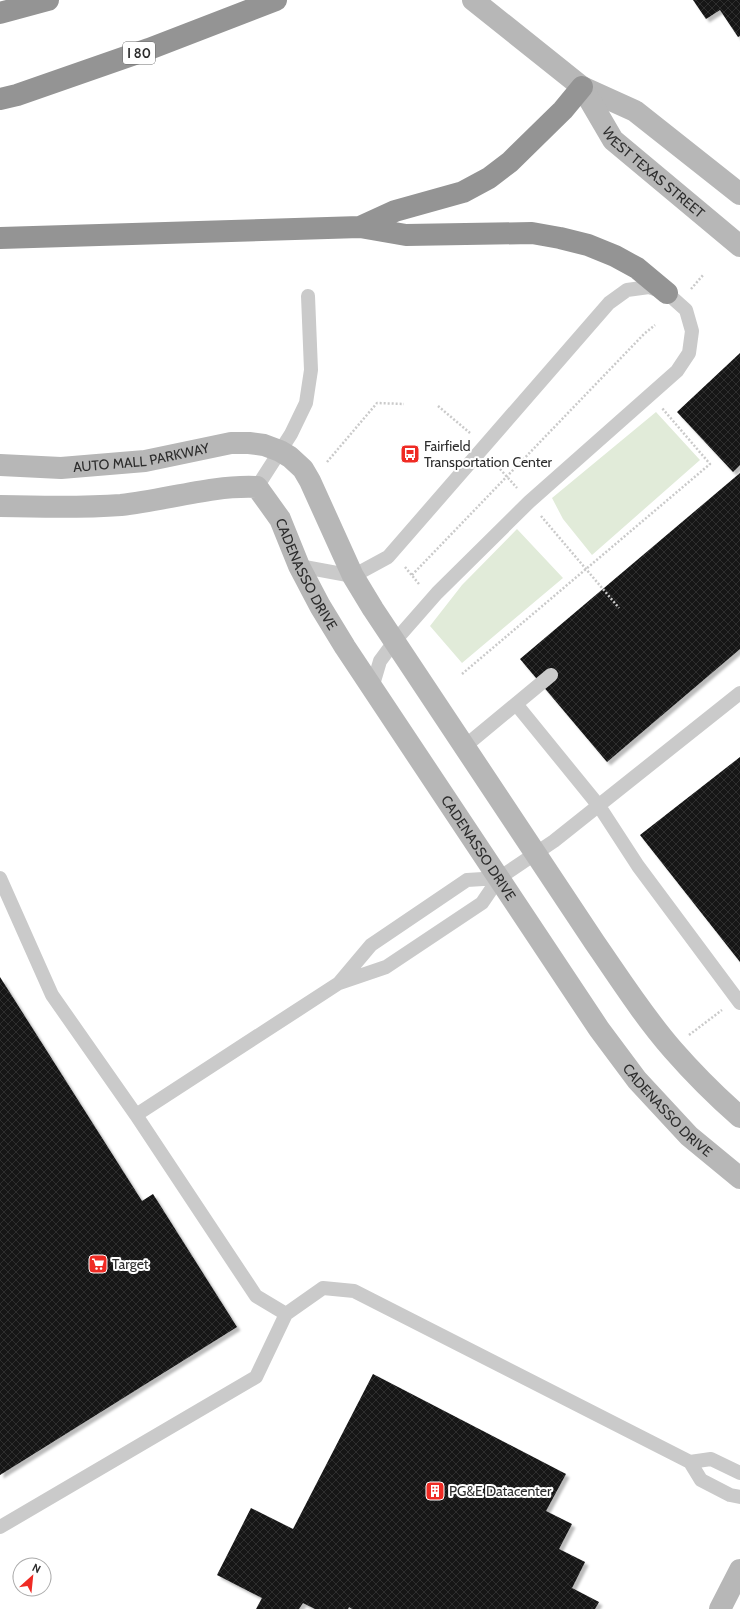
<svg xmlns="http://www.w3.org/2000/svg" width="740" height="1609" font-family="Cabin,sans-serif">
  <defs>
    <pattern id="building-cross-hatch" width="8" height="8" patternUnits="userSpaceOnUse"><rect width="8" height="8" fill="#141414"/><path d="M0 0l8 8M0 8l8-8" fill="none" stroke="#2e2e2e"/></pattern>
    <filter id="shadow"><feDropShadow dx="3.5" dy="3.5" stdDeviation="1" flood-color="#0004"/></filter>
  </defs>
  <rect width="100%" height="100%" fill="#fff"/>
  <path fill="#e1ebd9" d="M656,412L700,460L592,555L563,519L552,498Z
    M517,529L563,578L462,663L430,626L462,585Z"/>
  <path fill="url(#building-cross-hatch)" filter="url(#shadow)" d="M693,0H740V36L738,37L720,10L706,19Z
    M740,353V465L733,472L677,412Z
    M740,473V649L607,762L520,659Z
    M740,757V962L640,835Z
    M0,977L142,1201L153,1194L237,1327L0,1475Z
    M373,1374L566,1474L546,1511L572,1524L559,1549L585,1562L572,1588L599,1602L595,1609H352L349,1607L348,1609H315L303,1603L299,1609H256L262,1598L217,1575L251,1508L293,1529Z"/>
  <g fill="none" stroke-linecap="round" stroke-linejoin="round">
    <path stroke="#cacaca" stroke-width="2.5" stroke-dasharray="2 2" stroke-linecap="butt" d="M691,289L704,274
      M438,406L470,433
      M327,462L377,403L404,404
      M500,469L517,488
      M541,516L619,608
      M405,567L419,584
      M412,575L644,334L655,325
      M462,674L710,464L662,408
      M689,1035L722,1010"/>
    <path stroke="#cacaca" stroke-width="14" d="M257,487L291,434L306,403L311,370L308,296
      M299,566L353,576L388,557L609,303L627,290L649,287L667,293L686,310L692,331L689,353L677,371L529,502L437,593L394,642L380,661L372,688
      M516,704L599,806L638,866L740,1003
      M464,747L551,675
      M0,878L52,995L136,1115L256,1296L286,1314
      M339,983L371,945L467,880L499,878
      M136,1115L339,983L386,967L482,903L499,878L554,841L740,693
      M690,1462L711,1459L740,1473
      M0,1527L256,1377L286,1314L323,1288L354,1291L690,1462L701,1480L730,1495L740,1497"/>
    <g stroke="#b7b7b7" stroke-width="22">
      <path d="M473,0L582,87L635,111L740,194"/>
      <path id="s1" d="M582,87L613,140L740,246"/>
      <path id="s2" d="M0,465L61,468L145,461L231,443H249L264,445L280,451L290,457L303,469L310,481L353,576L373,609L595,943C620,979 644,1017 673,1050C694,1074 716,1096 740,1117"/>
      <path id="s3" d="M0,506C40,507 81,508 121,505C167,500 211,485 257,487L280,519L299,566L320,606L345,647L599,1029L637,1080L689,1136L740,1178"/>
      <path d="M720,1609L740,1570"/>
    </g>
    <path stroke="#949494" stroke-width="22" d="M0,13L48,0
      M0,99L17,95L149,49L276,0
      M360,227L395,211L463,192L489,178L510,162L563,110L582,87
      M0,238L360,227L406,235L532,233L560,238L588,245L615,256L637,268L667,293"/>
  </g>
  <defs>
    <symbol id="bus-square" viewBox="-11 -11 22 22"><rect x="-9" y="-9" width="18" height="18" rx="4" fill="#ef2b24" stroke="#fff"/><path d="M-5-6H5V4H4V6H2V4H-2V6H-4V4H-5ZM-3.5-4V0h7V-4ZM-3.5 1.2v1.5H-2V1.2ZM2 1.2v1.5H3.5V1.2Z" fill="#fff"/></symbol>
    <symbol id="supermarket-square" viewBox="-11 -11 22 22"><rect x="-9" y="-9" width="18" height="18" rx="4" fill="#ef2b24" stroke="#fff"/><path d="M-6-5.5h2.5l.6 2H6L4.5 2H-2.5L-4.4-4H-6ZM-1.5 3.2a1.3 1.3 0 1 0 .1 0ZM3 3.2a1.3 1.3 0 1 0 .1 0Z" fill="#fff"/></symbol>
    <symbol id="building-square" viewBox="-11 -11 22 22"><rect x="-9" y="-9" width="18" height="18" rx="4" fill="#ef2b24" stroke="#fff"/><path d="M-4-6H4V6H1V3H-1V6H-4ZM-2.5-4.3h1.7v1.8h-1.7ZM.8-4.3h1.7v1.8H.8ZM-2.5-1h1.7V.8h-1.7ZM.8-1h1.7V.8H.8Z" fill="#fff"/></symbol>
  </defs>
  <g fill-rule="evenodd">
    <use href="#bus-square" x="399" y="443" width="22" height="22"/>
    <use href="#supermarket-square" x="87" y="1253" width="22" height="22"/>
    <use href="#building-square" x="424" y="1480" width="22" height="22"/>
  </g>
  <g text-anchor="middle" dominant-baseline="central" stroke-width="4" stroke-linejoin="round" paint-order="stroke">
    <rect fill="#fff" stroke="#6c6c6c" stroke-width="1" x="123" y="42" width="32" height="22" rx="3"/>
    <g font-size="13" font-weight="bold" fill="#2d2d2d">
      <text x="139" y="53">I 80</text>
    </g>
    <g font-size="14" fill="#2d2d2d" stroke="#fff">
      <text stroke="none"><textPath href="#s1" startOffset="113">WEST TEXAS STREET</textPath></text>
      <text stroke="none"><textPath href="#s2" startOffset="142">AUTO MALL PARKWAY</textPath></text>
      <text stroke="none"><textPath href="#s3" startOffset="359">CADENASSO DRIVE</textPath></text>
      <text stroke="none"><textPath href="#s3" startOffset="683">CADENASSO DRIVE</textPath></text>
      <text stroke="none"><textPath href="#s3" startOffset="1007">CADENASSO DRIVE</textPath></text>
    </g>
    <g font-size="14" fill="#2d2d2d" stroke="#fff" text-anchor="start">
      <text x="424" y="446">Fairfield<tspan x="424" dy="16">Transportation Center</tspan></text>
      <text x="112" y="1264">Target</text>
      <text x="449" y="1491">PG&amp;E Datacenter</text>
    </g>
  </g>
  <g transform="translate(32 1577) rotate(27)"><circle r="19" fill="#ffffff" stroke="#ababab"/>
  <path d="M0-3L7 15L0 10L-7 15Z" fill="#ef2b24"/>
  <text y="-6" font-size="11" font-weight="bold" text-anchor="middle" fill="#2d2d2d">N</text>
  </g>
</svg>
